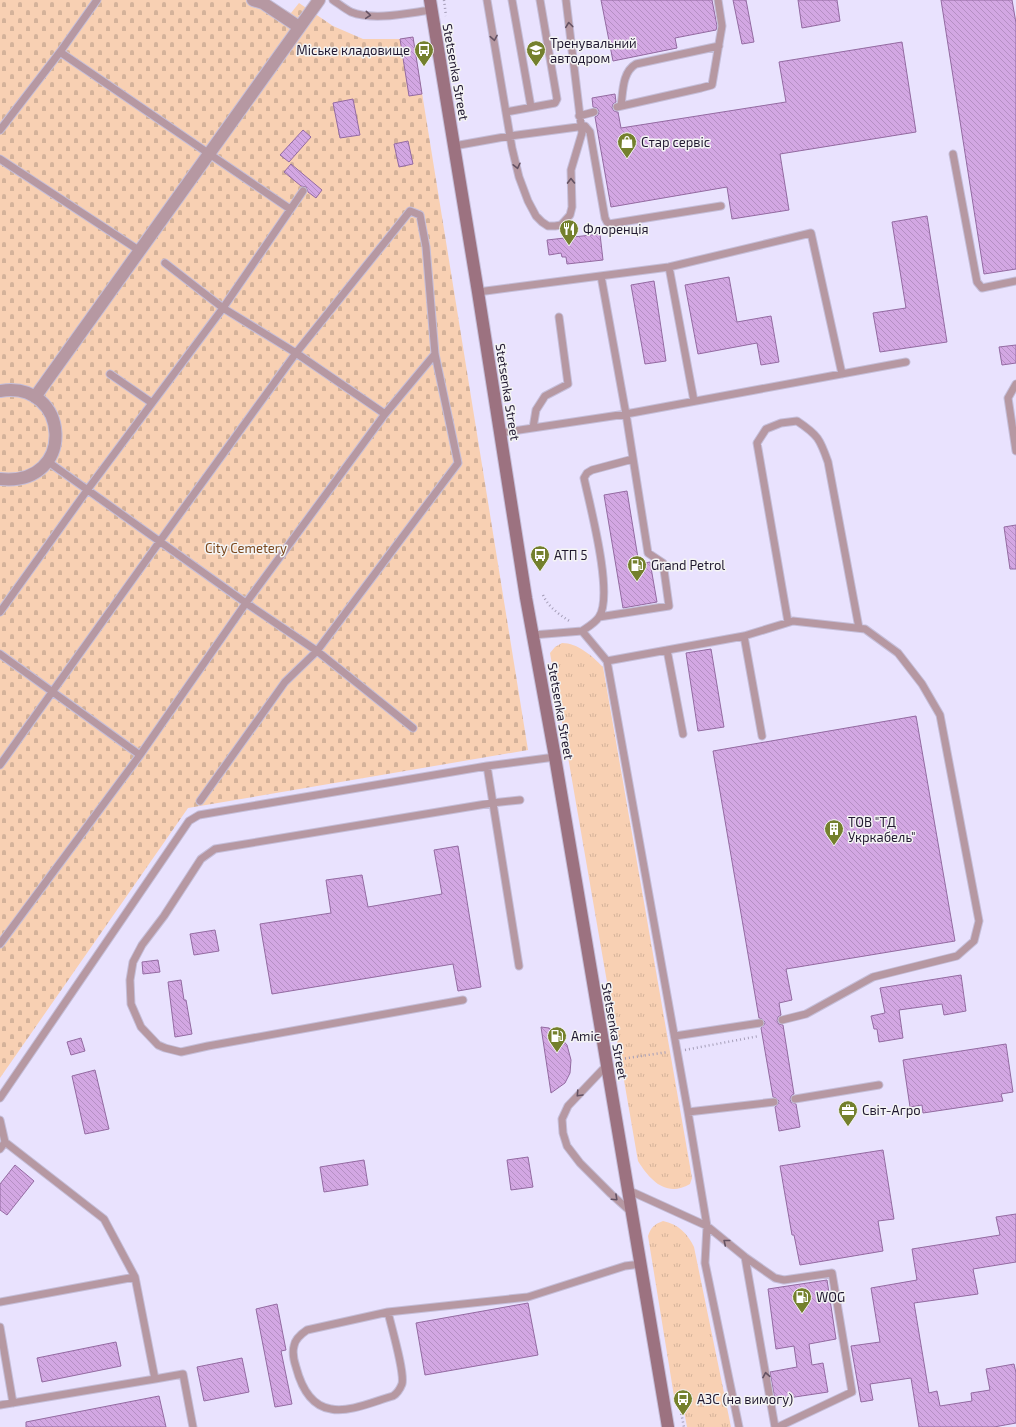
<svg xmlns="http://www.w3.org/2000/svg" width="1016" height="1427" font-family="'Exo 2',sans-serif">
  <defs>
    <pattern id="grass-tufts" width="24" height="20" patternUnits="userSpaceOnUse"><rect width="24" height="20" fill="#f8d0b3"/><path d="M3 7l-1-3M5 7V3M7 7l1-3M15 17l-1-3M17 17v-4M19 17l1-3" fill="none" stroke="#d4b29a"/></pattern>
    <pattern id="cemetery-stones" width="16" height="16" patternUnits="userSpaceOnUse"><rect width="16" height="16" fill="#f8d0b3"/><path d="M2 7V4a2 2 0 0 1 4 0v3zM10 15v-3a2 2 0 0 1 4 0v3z" fill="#d4b29a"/></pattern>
    <pattern id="building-back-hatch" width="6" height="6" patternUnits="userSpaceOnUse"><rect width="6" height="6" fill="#d3a7e3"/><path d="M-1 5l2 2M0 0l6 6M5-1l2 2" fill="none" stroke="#b58fc3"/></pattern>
  </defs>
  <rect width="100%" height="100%" fill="#e9e2fe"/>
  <path fill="url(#grass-tufts)" d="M562,643C578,643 592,656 603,667L692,1178L690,1184C666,1198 650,1180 638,1161L550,653L555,647Z
    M663,1221C678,1224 688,1234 694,1247L731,1427H687L681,1395L674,1396L648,1236C651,1227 655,1224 663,1221Z"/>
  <path fill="url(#cemetery-stones)" d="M0,0H268L291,13L299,3L333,26L363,39H400L413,37L528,750L188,808L0,1078Z"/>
  <path fill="url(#building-back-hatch)" stroke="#936aa1" d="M601,0H712L717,26L716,30L675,38L677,48L613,61Z
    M733,0H746L754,42L742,44Z
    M798,0H837L840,21L802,28Z
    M941,0H1012L1016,23V269L984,274Z
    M413,37L422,94L409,96L400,39Z
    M902,42L916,132L780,154L789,210L732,219L727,187L611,207L595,117L598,115L599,111L597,108L593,107L592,98L615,94L616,102L613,104L612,108L614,111L618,112L621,128L786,102L779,62Z
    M353,99L360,135L340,138L333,103Z
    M303,130L311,137L289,162L280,155Z
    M408,141L413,164L399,167L394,144Z
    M291,164L322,190L316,198L308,192L306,187L301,186L284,172Z
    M927,216L947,342L880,352L873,313L906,308L892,222Z
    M600,234L603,260L567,264L566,257H562L561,253L549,255L547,240Z
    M729,277L737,322L771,316L779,362L761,365L757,343L698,354L685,285Z
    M654,281L666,361L645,364L631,285Z
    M1016,345V363L1002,365L999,347Z
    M627,491L639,564L650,562L657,602L623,608L604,495Z
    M1016,525V569H1010L1004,527Z
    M711,649L724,727L698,731L686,653Z
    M916,716L955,941L786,969L792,1000L779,1003L781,1015L778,1017L777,1021L779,1024L783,1025L794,1094L792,1095L790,1099L791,1102L796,1104L800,1127L779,1131L775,1107L778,1104L779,1101L776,1098L773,1097L761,1028L764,1025L765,1022L762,1019L759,1018L713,751Z
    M458,846L481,987L458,991L453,964L272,994L260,924L331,913L326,880L362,875L368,907L442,894L434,850Z
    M215,930L219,951L194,955L190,934Z
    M158,960L160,972L143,974L142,962Z
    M961,975L966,1011L944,1015L942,1004L899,1010L903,1038L879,1042L877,1029H874L871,1016L885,1013L880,988Z
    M181,980L184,1000H186L192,1034L175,1037L168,982Z
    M541,1027L549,1028L559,1036L567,1045L571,1060L570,1073L565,1083L551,1093Z
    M81,1038L85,1051L71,1055L67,1042Z
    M1006,1044L1013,1092L1001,1094L1003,1101L923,1113L922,1105L910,1107L903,1060Z
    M95,1070L109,1129L85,1134L72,1076Z
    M883,1150L894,1219L878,1221L883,1251L800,1265L794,1235H792L780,1166Z
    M528,1157L533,1187L511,1190L507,1160Z
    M364,1160L368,1185L324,1192L320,1167Z
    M15,1165L34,1181L7,1215L0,1210V1184Z
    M1016,1214V1262L973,1269L978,1294L914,1303L929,1393L937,1391L940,1406L972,1401L971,1393L990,1390L986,1369L1014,1364L1016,1373V1423L994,1427H919L911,1378L870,1384L873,1400L861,1402L851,1346L880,1342L871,1288L917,1280L912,1249L1000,1235L996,1217Z
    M827,1280L836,1339L809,1344L812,1365L823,1363L828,1392L775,1400L770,1372L797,1367L794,1346L776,1349L768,1289Z
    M528,1303L538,1355L425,1375L416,1323Z
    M277,1304L286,1350L281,1351L292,1404L275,1407L256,1309Z
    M116,1342L121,1366L42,1382L37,1358Z
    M242,1358L249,1392L204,1401L197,1367Z
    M159,1396L166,1427H26V1422Z"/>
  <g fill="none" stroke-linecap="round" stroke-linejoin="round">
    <defs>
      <path id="service" d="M333,0C339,4 345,9 351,12C374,21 408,13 431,10
        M487,0L512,148L519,177L528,201L536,216L542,222L548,226H555L561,225L570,215L572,207L571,170L582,133L566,0
        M512,0L531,107
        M60,52L290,209
        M621,106C623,92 622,72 636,64L719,46
        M617,107L701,88L712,85L722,26L718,0
        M506,112L555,103L557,99L540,0
        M579,116L594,112
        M0,130L60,52L97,0
        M454,146L510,136L585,126L590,132L605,218L607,222L609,224L721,206
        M953,154L977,282L982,288L1016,281
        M0,159L140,251
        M165,263L223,308L296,353L385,414
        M669,267L694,401
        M478,292L669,267L811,233L842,374
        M110,374L152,403
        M1016,384L1008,398L1016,451
        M533,428L536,410L545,396L568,384L559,317
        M500,433L626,414L906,362
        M47,461L246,603L317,651L413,728
        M0,612L88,489L223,308L303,191
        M599,617L669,606L663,563L648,553L626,414L601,276
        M788,622L757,443L766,429L781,423L797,421C818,435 820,439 828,462L859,628
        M582,631C588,627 595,623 599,617C614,595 590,506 584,478L587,473L592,470L633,459
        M533,635L582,631L607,661L688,1112L707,1226L705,1263L739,1427
        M744,636L762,736
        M667,650L683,734
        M0,654L140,755
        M607,661L744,636L793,621L865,629L898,653L922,684L940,715L979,921L974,941L957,956L873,977L806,1014L782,1020
        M0,765L160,541L296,353L410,211L420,215L426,247L435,354L458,463L317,651L285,682L200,801
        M487,766L519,966
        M0,944L140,755L246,603L385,414L435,354
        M463,1000L208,1046L181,1052L165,1048L158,1045L141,1027L131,1004L130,980L133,962L142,945L164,916L201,859L215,849L492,803L520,800
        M675,1036L760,1023
        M606,1066L568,1106L562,1119L563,1133L567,1146L580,1163L611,1194L631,1212
        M0,1098L189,821L199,815L487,766L555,757
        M795,1099L879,1085
        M688,1112L774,1102
        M0,1120L5,1142L104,1219L135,1277L155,1379L183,1374L193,1427
        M0,1149L5,1142
        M628,1190L707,1226L745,1257L775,1427
        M745,1257L775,1278L784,1280L832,1273L852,1392L778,1427
        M0,1302L135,1277
        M388,1312C391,1326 405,1372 402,1384C400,1389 398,1393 393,1396C375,1401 349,1413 331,1409C310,1406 301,1386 296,1367C294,1361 292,1353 294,1346C295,1339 301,1334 307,1330L388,1312L528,1297L625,1266L641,1264
        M0,1327L13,1403
        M0,1405L155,1379"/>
      <path id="minor" d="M253,0L263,3L299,27
        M0,391C70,379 78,487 0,479
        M35,397L319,0"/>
      <path id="secondary" d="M430,0L478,292L526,598L555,757L668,1427"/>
    </defs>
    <use href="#service" stroke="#c5bed9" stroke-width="9"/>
    <use href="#minor" stroke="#c5bed9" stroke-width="14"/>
    <use href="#secondary" stroke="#c5bed9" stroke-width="14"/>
    <path stroke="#a59eb8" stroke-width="2.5" stroke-dasharray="1 3" stroke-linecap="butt" d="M444,0L446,16
      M543,595C549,608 560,615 571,622
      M685,1050L759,1036
      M621,1059L668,1052
      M678,1398L684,1427"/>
    <use href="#service" stroke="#b698a2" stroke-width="7"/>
    <use href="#minor" stroke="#b698a2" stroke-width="12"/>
    <use href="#secondary" stroke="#9c7280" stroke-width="12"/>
  </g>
  <defs><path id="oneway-chevron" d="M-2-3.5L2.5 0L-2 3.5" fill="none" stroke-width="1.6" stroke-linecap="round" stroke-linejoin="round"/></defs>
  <g stroke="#645263">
    <use href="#oneway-chevron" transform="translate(368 15) rotate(5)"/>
    <use href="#oneway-chevron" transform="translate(569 25) rotate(-97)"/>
    <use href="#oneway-chevron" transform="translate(494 38) rotate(80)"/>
    <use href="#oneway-chevron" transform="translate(517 166) rotate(77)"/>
    <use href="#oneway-chevron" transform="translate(571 181) rotate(-91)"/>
    <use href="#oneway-chevron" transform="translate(579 1094) rotate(133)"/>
    <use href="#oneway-chevron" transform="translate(615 1198) rotate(43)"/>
    <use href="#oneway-chevron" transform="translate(726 1242) rotate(-141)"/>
    <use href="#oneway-chevron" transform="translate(766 1375) rotate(-100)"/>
  </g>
  <defs>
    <symbol id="bus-pin" viewBox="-11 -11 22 30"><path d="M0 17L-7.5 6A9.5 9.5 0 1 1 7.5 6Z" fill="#74802d" stroke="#f4f4f4"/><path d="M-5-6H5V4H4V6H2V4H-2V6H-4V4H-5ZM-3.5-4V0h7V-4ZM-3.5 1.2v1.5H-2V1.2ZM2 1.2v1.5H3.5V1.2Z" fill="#fff"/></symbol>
    <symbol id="school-pin" viewBox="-11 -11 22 30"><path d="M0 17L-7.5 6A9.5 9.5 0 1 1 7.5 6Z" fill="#74802d" stroke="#f4f4f4"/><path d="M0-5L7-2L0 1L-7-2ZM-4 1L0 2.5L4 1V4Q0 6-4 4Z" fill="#fff"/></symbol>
    <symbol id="shop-pin" viewBox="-11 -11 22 30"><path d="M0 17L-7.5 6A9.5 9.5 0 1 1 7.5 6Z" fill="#74802d" stroke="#f4f4f4"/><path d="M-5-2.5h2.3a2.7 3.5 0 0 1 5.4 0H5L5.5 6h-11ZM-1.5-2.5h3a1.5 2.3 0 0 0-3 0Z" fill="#fff"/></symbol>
    <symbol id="restaurant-pin" viewBox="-11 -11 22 30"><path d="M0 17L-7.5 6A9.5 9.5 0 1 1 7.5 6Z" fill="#74802d" stroke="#f4f4f4"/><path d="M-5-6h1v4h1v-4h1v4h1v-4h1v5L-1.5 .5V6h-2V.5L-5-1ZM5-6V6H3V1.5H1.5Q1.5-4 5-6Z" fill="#fff"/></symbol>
    <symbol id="fuel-pin" viewBox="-11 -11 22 30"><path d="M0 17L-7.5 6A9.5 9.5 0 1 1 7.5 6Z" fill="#74802d" stroke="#f4f4f4"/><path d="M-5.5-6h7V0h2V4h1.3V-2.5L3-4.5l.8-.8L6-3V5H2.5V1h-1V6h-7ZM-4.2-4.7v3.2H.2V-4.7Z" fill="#fff"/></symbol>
    <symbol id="building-pin" viewBox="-11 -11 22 30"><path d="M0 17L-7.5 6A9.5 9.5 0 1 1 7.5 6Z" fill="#74802d" stroke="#f4f4f4"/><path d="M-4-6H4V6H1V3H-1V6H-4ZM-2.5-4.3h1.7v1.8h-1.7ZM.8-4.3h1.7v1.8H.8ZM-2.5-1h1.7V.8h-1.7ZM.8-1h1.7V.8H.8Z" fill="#fff"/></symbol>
    <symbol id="office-pin" viewBox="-11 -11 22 30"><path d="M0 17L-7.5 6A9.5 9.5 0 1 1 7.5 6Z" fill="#74802d" stroke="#f4f4f4"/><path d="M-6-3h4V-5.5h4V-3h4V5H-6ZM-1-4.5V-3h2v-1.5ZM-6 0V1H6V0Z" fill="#fff"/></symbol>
  </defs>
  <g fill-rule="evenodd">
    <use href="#bus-pin" x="413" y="39" width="22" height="30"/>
    <use href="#school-pin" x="525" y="39" width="22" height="30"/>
    <use href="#shop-pin" x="616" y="131" width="22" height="30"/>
    <use href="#restaurant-pin" x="558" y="218" width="22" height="30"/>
    <use href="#bus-pin" x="529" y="544" width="22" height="30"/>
    <use href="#fuel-pin" x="626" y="554" width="22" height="30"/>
    <use href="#building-pin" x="823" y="818" width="22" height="30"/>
    <use href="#fuel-pin" x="546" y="1025" width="22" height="30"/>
    <use href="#office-pin" x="837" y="1099" width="22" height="30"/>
    <use href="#fuel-pin" x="791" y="1286" width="22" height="30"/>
    <use href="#bus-pin" x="672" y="1388" width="22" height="30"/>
  </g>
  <g text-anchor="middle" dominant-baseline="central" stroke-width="3" stroke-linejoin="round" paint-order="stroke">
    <g font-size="13" fill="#201830" stroke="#f4f4f4" text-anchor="start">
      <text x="550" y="43">Тренувальний<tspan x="550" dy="15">автодром</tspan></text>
      <text x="410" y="50" text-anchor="end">Міське кладовище</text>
      <text x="641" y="142">Стар сервіс</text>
      <text x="583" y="229">Флоренція</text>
      <text x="554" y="555">АТП 5</text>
      <text x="651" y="565">Grand Petrol</text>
      <text x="848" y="822">ТОВ "ТД<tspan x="848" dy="15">Укркабель"</tspan></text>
      <text x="571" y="1036">Amic</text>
      <text x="862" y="1110">Світ-Агро</text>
      <text x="816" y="1297">WOG</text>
      <text x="697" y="1399">АЗС (на вимогу)</text>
    </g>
    <g font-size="13" fill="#201830" stroke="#f4f4f4">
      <text transform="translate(456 72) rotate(80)">Stetsenka Street</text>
      <text transform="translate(508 392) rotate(81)">Stetsenka Street</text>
      <text transform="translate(561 711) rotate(80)">Stetsenka Street</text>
      <text transform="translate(615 1031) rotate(80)">Stetsenka Street</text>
    </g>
    <g font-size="13" fill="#7b481d" stroke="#f4f4f4">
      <text x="246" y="548">City Cemetery</text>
    </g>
  </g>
</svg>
